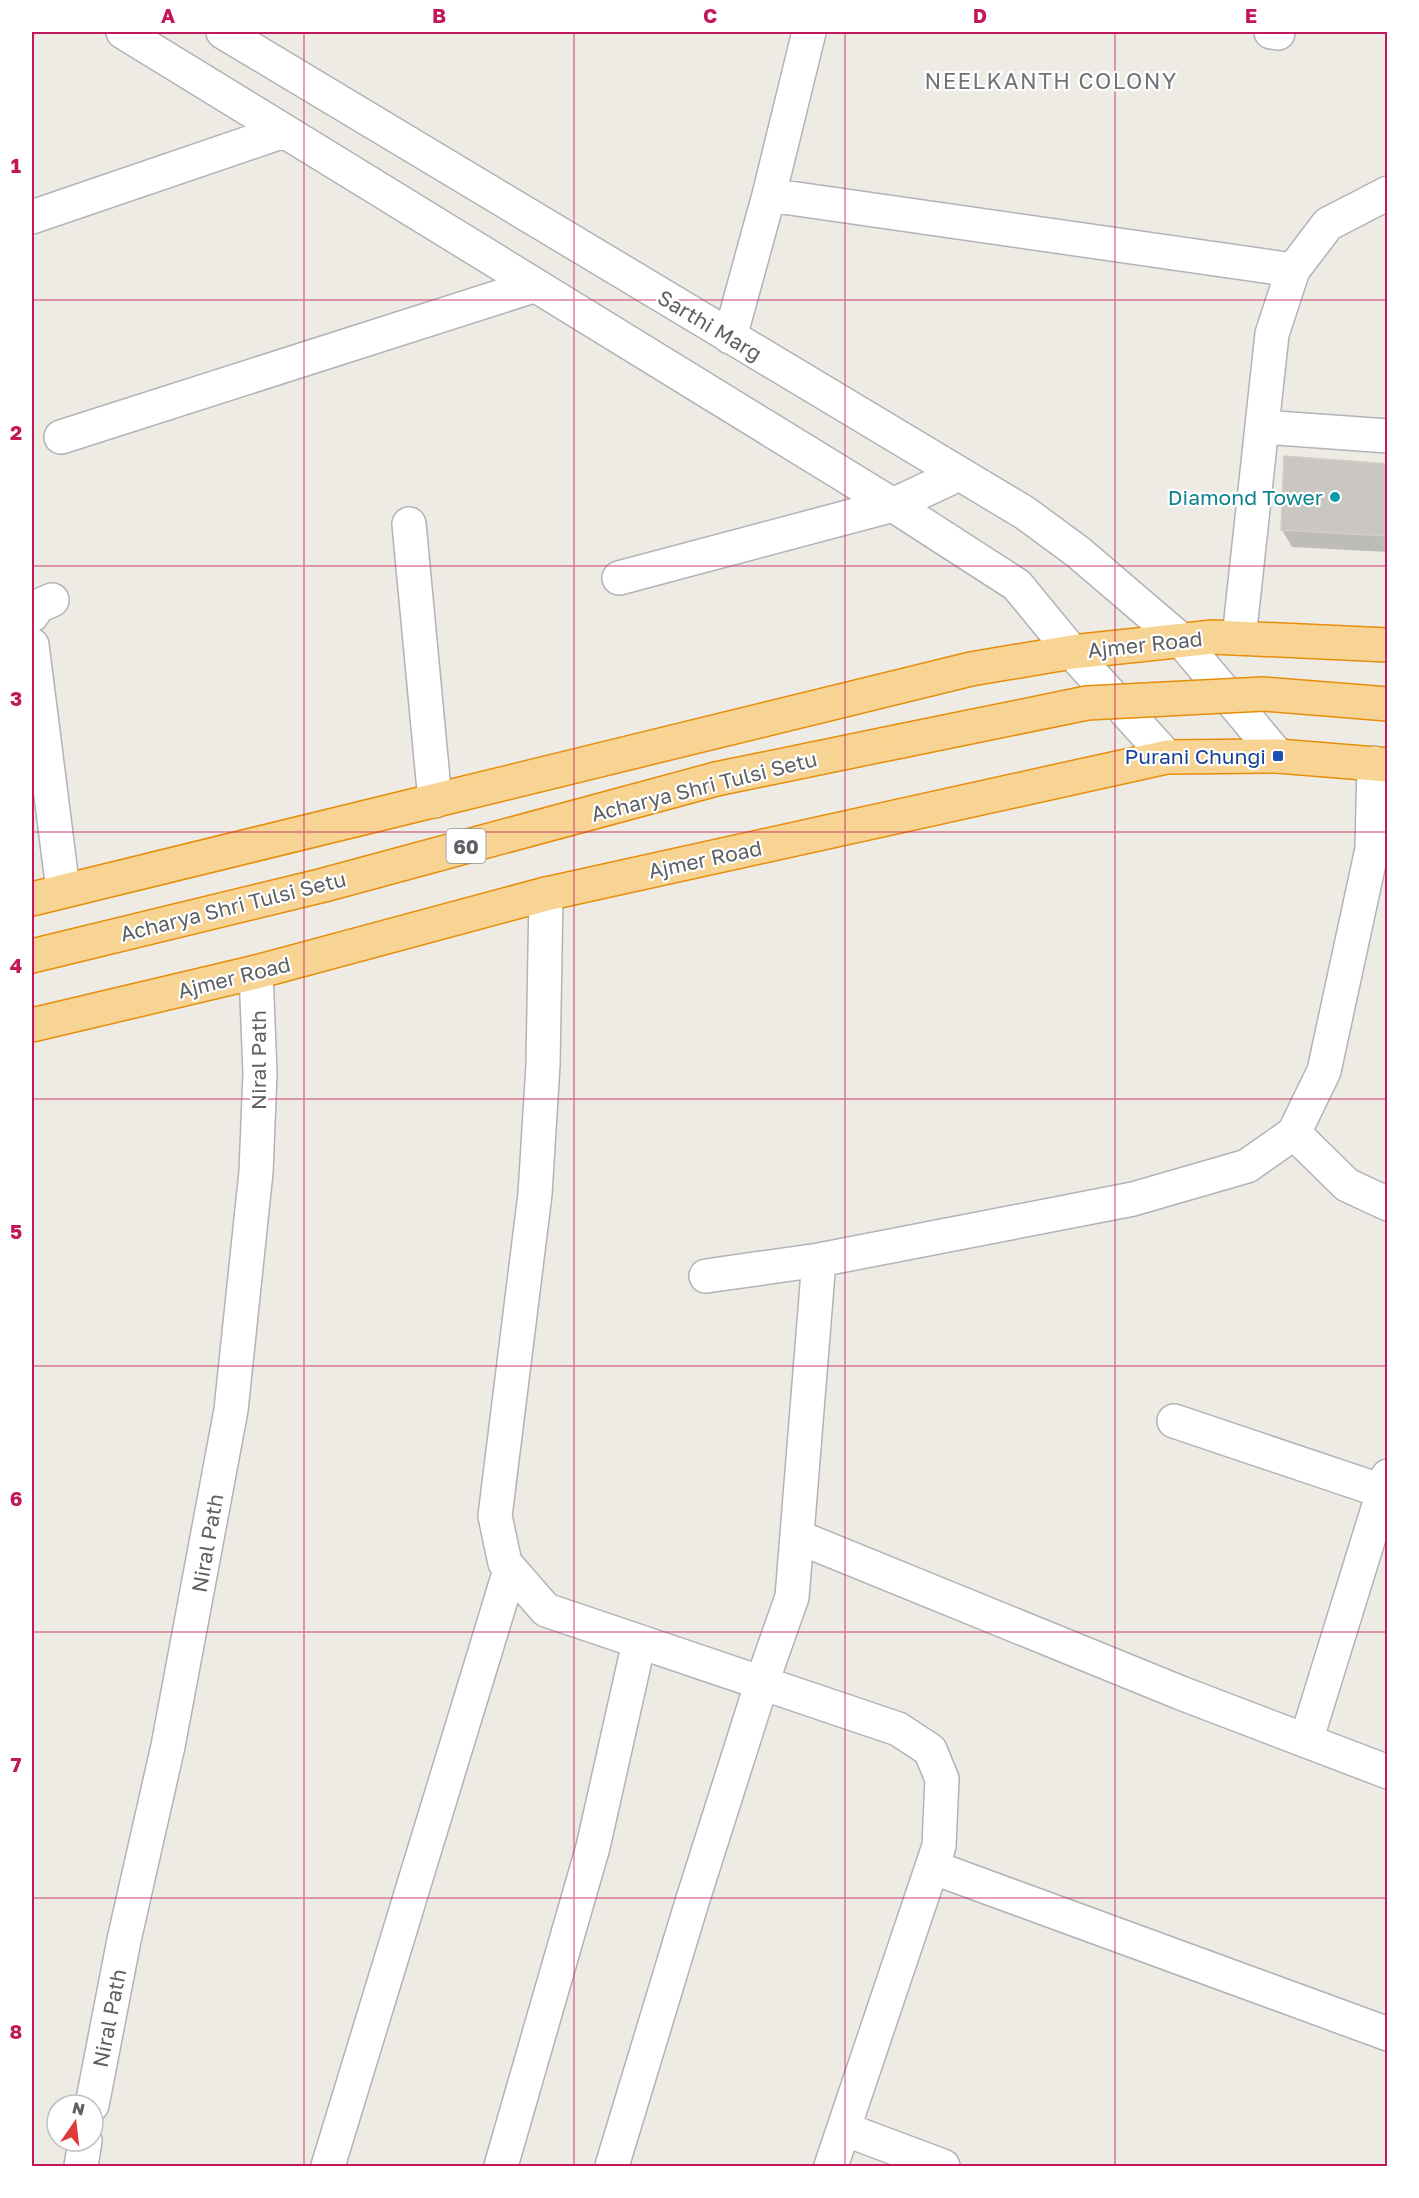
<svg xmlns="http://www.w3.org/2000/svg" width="1419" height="2198" font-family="'Golos Text',sans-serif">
  <rect width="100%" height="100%" fill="#eeebe5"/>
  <path fill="#0003" d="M1388,465V552L1292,547L1282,530Z"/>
  <path fill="#cac6c1" stroke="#d3cdc4" stroke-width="1.5" d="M1284,456L1388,464V536L1281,530Z"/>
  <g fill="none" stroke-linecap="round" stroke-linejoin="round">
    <defs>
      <path id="minor" d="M123,32L893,505L1017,585L1072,652L1167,757
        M223,32L1025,513L1078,552L1181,640L1278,756
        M1271,32L1278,33
        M769,195L1293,270L1328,224L1388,193
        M32,217L284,131
        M730,337L769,195L809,32
        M1263,427L1388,436
        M61,437L533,286
        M409,524L435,801
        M619,578L893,505L959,474
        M32,615L38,606L52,600
        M1239,638L1272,334L1293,270
        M32,645L63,890
        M546,894L543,1065L535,1194L495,1516L505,1563L546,1610L898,1729L930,1750L942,1779L939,1846L831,2166
        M1294,1133L1347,1185L1388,1204
        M706,1276L819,1260
        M1174,1421L1382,1491
        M798,1537L1181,1693L1388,1772
        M1306,1741L1388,1476
        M932,1867L1388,2034
        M92,2105L124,1940L168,1746L231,1410L256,1172L260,1073L256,972
        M844,2129L943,2166
        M81,2166L85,2141
        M328,2166L510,1570
        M501,2166L593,1847L639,1642
        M612,2166L692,1902L762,1682L792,1597L819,1260L1133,1199L1247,1166L1294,1133L1324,1071L1372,849L1374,763"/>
      <path id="highway" d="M32,899L971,669L1072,652L1213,637L1388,645
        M32,956L324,885L716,779L901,741
        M32,1025L256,972L546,894L1167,757L1278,756L1388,765"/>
    </defs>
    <use href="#minor" stroke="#b0b3b7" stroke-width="36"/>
    <use href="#highway" stroke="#e78d0c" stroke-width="36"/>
    <use href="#minor" stroke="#fff" stroke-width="33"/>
    <use href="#highway" stroke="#f7d493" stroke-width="33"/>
    <defs>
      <path id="highway-bridge" d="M901,741L1087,703L1263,694L1388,704"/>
    </defs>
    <use href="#highway-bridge" stroke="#e78d0c" stroke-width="36" stroke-linecap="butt"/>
    <use href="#highway-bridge" stroke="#f7d493" stroke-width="33"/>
  </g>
  <path fill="none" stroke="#c2185b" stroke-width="1.5" stroke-opacity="0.55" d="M304,32V2166M574,32V2166M845,32V2166M1115,32V2166M32,300H1388M32,566H1388M32,832H1388M32,1099H1388M32,1366H1388M32,1632H1388M32,1898H1388"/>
  <circle fill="#0f9aa8" stroke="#fff" stroke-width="2" cx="1335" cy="497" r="6"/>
  <rect fill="#1a4fb4" stroke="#fff" stroke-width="2" x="1272" y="750" width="12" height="12" rx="3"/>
  <g text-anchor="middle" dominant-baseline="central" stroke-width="4.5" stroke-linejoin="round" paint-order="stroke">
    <rect fill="#fff" stroke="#8e9093" stroke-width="1.5" x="446.5" y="829" width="39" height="34" rx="4.5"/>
    <g font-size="20" font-weight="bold" fill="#5d6165">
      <text x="466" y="846">60</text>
    </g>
    <g font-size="21" fill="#5d6165" stroke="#fff">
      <text transform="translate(710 325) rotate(31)">Sarthi Marg</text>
      <text transform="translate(1145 644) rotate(-6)">Ajmer Road</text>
      <text transform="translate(704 786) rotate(-14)">Acharya Shri Tulsi Setu</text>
      <text transform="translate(705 859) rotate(-12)">Ajmer Road</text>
      <text transform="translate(233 906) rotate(-14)">Acharya Shri Tulsi Setu</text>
      <text transform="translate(234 977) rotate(-14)">Ajmer Road</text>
      <text transform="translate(258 1060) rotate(-90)">Niral Path</text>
      <text transform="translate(207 1543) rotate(-80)">Niral Path</text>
      <text transform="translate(109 2018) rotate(-79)">Niral Path</text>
    </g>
    <g font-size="21" fill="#0d838f" stroke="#fff" text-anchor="end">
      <text x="1323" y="497">Diamond Tower</text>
    </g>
    <g font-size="21" fill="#164399" stroke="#fff" text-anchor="end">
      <text x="1266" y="756">Purani Chungi</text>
    </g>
    <g font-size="22" letter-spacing="1.5" fill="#6e7377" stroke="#fff">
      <text x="1051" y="80">NEELKANTH COLONY</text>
    </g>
  </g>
  <rect width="1419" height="2198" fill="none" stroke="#ffffff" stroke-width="66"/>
  <g transform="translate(75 2123) rotate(14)"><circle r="28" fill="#ffffff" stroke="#bec0c1" stroke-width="1.5"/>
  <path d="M0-4.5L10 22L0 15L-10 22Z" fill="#e0393c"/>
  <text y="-9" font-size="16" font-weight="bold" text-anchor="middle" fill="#5d6165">N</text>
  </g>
  <rect x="33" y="33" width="1353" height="2132" fill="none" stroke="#c2185b" stroke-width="2"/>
  <g font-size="20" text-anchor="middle" font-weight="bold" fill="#c2185b">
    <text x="168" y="23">A</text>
    <text x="439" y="23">B</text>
    <text x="710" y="23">C</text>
    <text x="980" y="23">D</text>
    <text x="1251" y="23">E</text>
    <text x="16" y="173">1</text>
    <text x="16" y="440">2</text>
    <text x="16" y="706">3</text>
    <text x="16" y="973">4</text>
    <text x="16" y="1239">5</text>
    <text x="16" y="1506">6</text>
    <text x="16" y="1772">7</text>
    <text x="16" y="2039">8</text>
  </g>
</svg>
